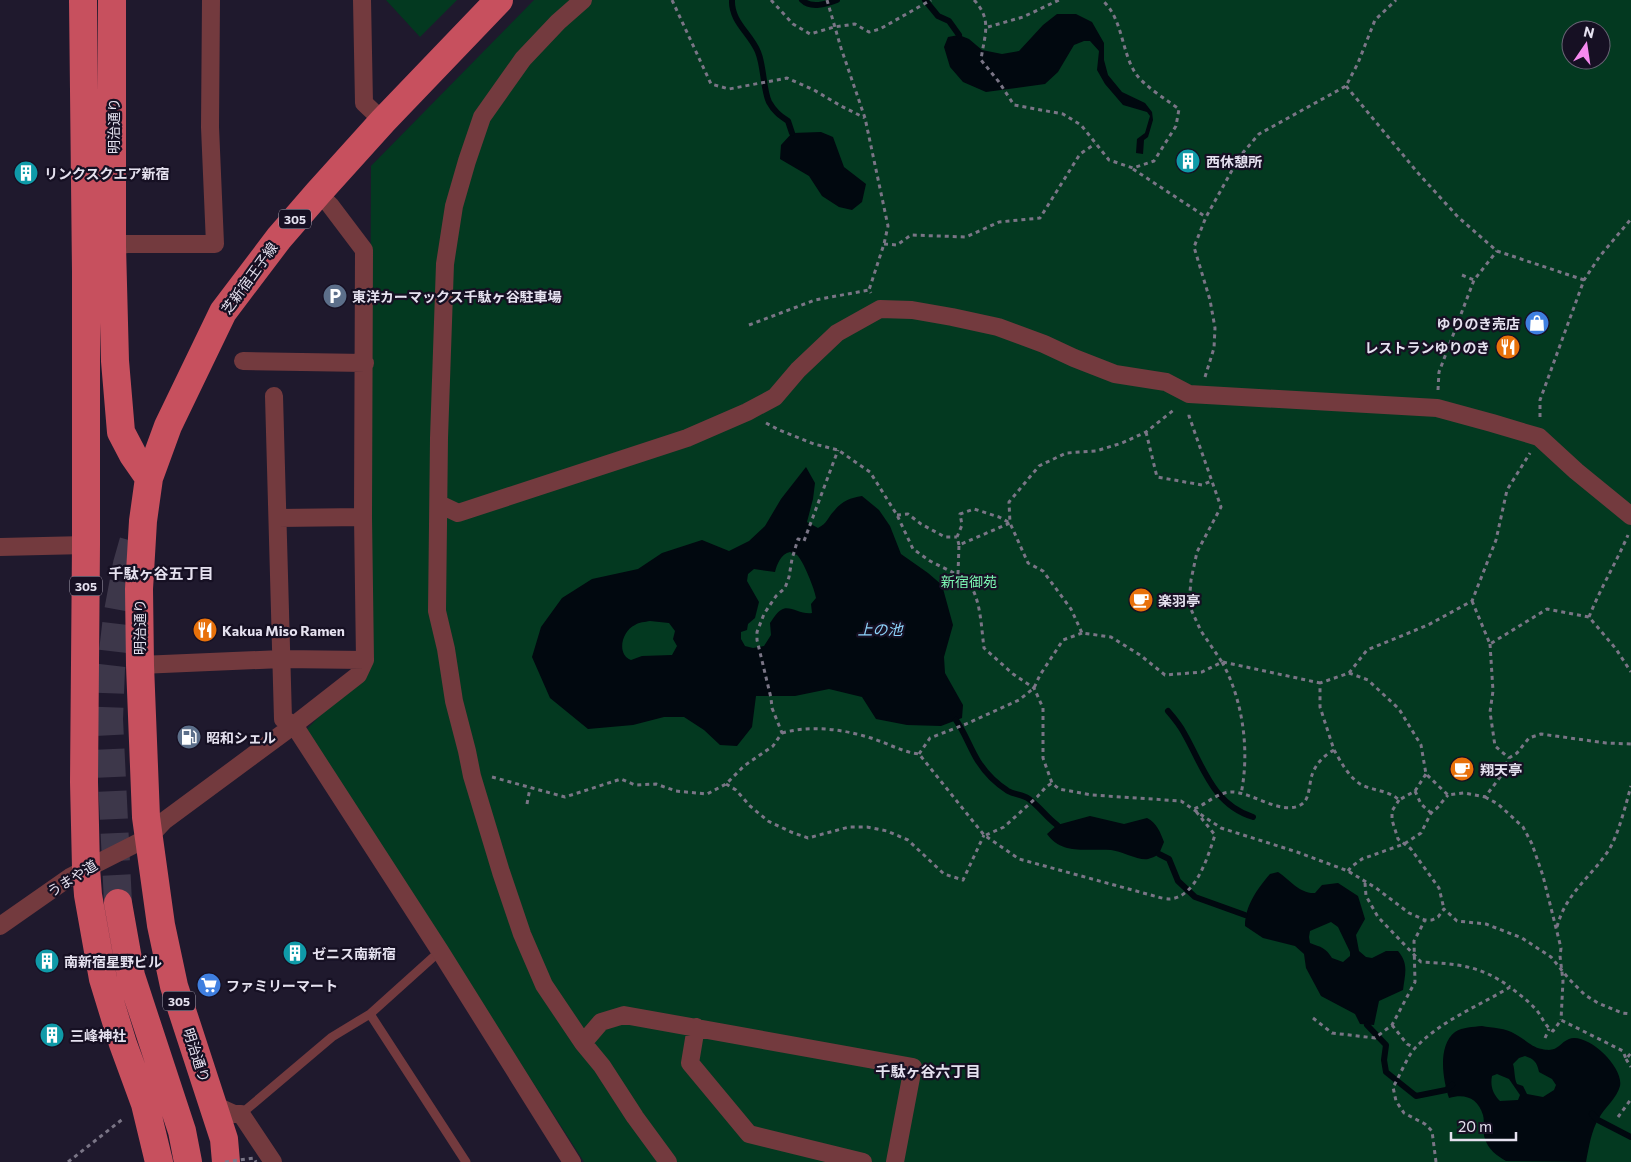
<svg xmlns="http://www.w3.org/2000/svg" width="1631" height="1162" font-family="Commissioner,'Noto Sans JP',sans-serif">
  <rect width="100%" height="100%" fill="#1f192d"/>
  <path fill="#033920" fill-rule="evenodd" d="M386,0H457L420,37Z
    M534,0H1631V1162H584L306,730L369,666L371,166ZM1571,30H1601V60H1571Z"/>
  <path fill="#01080f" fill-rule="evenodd" d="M1057,14H1076L1092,22L1104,43V60L1108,75L1122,92L1145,103L1152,112L1153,120L1148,137L1144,140L1143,154L1136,153L1137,139L1145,133L1150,116L1147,112L1123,105L1105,84L1097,70L1099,51L1090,41H1084L1074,45L1058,72L1045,84L986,92L963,82L950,67L944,47L948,37L959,35L969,39L982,50L1002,54L1019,51L1043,25Z
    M821,132L833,137L844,167L866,184L862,202L852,210L839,207L822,196L809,176L780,159L781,145L792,133Z
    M806,467L815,483L813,499L807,522L818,528C828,523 827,518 834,511C842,501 850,498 862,496L879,510L890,526L901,554L928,573L942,585L953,625L944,657L945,673L963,705L962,718L941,726L907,725L876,719L862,697L829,689L795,696H756L752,727L737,746L720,745L704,730L684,717H664L633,725L588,729L550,698L532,657L541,627L562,598L592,579L638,569L662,553L702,540L729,551L749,541L765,526L781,499ZM790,552C792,553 795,554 797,555C803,560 815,590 816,598L811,604L812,613C800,615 789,604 781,610C776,613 773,619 770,623L771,635L764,646L753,648L745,646L741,639V632L747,630L748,624L755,618L759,602L747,581L748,574L754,569L775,572C777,564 781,554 790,552ZM650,621L669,623L675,631L673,639L677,646L672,655L642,656L631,660C616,654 622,631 635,625C639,622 645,622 650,621Z
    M1090,816L1124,824L1147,818C1157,823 1160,832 1164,842L1159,854C1156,856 1152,858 1148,859C1139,861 1121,851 1111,850C1088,848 1063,856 1047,834L1057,825Z
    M1278,872C1290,880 1300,894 1315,893L1322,885L1338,883L1358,896L1365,919L1356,935L1359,951L1366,957L1372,958L1386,951H1398C1409,964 1405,974 1403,990L1379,1001L1374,1025L1360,1024L1355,1014L1321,996L1306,968L1304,954L1295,946L1263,938L1245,926C1245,906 1257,889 1270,874ZM1331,922L1338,927L1350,952V956L1343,962L1332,958C1326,948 1321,947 1310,943L1309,937L1310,931Z
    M1482,1026C1492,1028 1506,1028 1515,1034C1525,1039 1531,1047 1542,1049C1558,1053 1559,1043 1569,1039C1587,1032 1624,1067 1620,1086C1617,1098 1605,1107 1599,1118C1591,1131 1589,1147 1586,1162L1506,1161C1497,1156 1488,1149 1485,1139C1482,1131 1485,1122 1483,1115C1478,1098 1465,1093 1449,1098C1443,1080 1437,1046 1455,1032C1463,1027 1473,1027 1482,1026ZM1525,1056C1534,1059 1537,1062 1539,1072L1552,1079L1556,1085L1554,1090L1543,1097L1527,1094L1523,1086L1517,1084C1514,1078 1515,1070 1513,1064L1519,1058ZM1497,1074L1509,1079L1520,1095L1518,1100L1500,1101C1493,1094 1490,1086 1492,1076Z"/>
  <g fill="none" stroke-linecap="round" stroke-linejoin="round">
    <path stroke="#01080f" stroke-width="6" d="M732,0C731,22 751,34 758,52C764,66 763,89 769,102C774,111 779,115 788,121L792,133
      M802,0C811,9 826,4 837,0
      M925,0L938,16L949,21L959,35
      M1168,711C1174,718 1180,725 1184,733C1203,766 1213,805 1253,817
      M956,720C965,733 970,748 978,761C985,772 997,784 1008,791C1015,795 1022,794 1029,799C1040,807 1047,818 1057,825
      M1159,854L1169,859L1178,881L1195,897L1245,915
      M1367,1025L1386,1045L1384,1060L1386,1072L1416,1096L1446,1090L1452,1085
      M1592,1114L1598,1120L1631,1137"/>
    <path stroke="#3d374a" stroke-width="28" stroke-dasharray="28 14" stroke-linecap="butt" d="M118,903L109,719L111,669L117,617L127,564L137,529"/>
    <path stroke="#7a7586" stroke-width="3" stroke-dasharray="4 4" stroke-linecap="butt" d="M672,0L711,84L729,89L787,78L814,90L841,106L865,118
      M771,0L793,24L810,34L834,27L855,24L869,32L880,29L931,0
      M827,0L841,48L865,118L888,226L884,244L869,290L871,293
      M974,0C993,20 984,36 981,60L999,82L1014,105L1063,114L1081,125L1109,160L1133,168L1154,161L1176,126L1179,109C1168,101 1143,85 1136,74C1121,52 1123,18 1102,0
      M988,27L1023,17L1059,0
      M1346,86L1418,173L1458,217L1497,251L1584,280
      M1133,169L1206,217
      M884,244L897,245L911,235L966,237L999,222L1040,218L1080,154L1095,144
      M1462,275L1474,280
      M749,325L815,300L869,290
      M1205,377L1214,348L1215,328L1210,300L1194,247L1206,217L1240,156L1259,134L1346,86L1358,63L1375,20L1396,0
      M1438,390L1439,372L1474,280L1497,251
      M1540,417V400L1584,280L1600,256L1631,219
      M766,423L779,430L814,444L838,450L870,472L897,515L913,549L930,561L966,579C981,596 981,626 984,648L1013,674L1034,688L1043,708V758L1052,783L1059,789L1092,795L1181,801L1221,828L1297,852L1348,871L1376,888L1409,913L1425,920H1432L1438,917L1444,909L1457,921L1486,924L1522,938L1551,957L1569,979L1585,995L1598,1003L1622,1013L1631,1014
      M1146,432L1157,477L1202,485L1211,481
      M897,515L908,514L921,524L945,537H957
      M959,545L957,537L962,525L960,514L974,509L999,517L1010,523L1028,563L1043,571L1071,609L1082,633L1111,637L1140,655L1165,675L1202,672L1222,662L1201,631L1189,605L1191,580L1197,552L1221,507L1189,416V412
      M958,574L959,545L1010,523L1009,502L1039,466L1066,453L1096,451L1122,443L1146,432L1175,409
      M1472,601L1490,644L1547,609L1589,617L1616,649L1631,672
      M1589,617C1600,589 1616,563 1628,535
      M1490,644L1493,691L1490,712L1495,746L1509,758
      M1222,662C1243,700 1250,751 1241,794
      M1223,662L1320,683
      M1349,673L1368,680L1399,709L1421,745L1426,774L1448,795L1464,793L1485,797L1501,776L1509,758L1517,753L1529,738L1541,734L1606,743L1631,744
      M782,733C811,725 842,729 871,738C887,743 902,752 919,754L984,835L1019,859L1158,897C1161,898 1166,899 1169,899C1196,898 1208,856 1215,835L1194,809C1207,804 1217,792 1232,792C1252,792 1283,817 1302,804C1310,799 1309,783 1312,775C1315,765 1324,755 1334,750L1320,707V683L1349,673L1367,650L1428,625L1472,601L1496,540L1507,490L1530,453
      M1334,750C1341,762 1349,778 1362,785C1374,791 1388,790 1399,800L1415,791L1426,774
      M919,754L930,738L966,724L1019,700L1034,688L1040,675L1063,640L1082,633
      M492,777L565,797L621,779L635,785L656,784L676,791L707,794L726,784L744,766L773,746L782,733L772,708L771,698L757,640V632L764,614L776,596L785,588L789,577L792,559L798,539L804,541L838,450
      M726,784L736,790L750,806L768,821L791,832L808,838L849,827H867L887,831L908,840L944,874L963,880L984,835
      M1415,791L1421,804L1431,813
      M1485,797L1498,804L1523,827L1532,844L1543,876L1561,948L1560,956L1563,981L1561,1020
      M1399,800L1392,811V820L1398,839L1411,849L1439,888L1444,909
      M527,804L530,788
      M986,835L1004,827L1037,797L1046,787L1052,783
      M1348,871L1351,867L1362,859L1404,844L1421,833L1431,813L1437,808L1448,795
      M1365,883L1366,896L1378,917L1421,962C1458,964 1479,965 1510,987
      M1557,927C1566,892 1592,877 1610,848C1619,832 1626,804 1631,786
      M1313,1018L1332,1033L1375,1038L1392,1025L1415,982L1414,941L1425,920
      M1392,1025L1407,1044L1415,1048
      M1545,1038L1549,1029
      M1626,1059L1631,1067
      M1618,1117L1631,1099
      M68,1162L124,1118
      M1436,1162L1432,1131L1425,1124L1404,1113L1396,1101L1393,1087C1400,1076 1407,1056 1416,1047C1442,1020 1479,1006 1510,987C1520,995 1530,1002 1538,1012C1543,1019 1546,1027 1553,1031L1561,1020L1623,1051L1626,1059L1631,1053"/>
    <path stroke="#733a3e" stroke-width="9" d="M370,1014L466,1162
      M241,1114L332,1037L370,1014L440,951"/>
    <path stroke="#733a3e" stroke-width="18" d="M362,0L364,103L383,121
      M583,0L558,22L523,59L482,117L467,161L454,206L445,264L439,438L437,611L446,649L454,701L467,751L472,776L501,872L522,934L544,985L583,1043L602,1066L635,1117L668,1162
      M112,246L127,244H215L210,127L211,0
      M243,361L365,363
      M274,396L283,719L294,725L440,951L572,1162
      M439,504L458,513L687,438L747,412L775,397L798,370L837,333L880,309L912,310L952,317L998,327L1044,344L1074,358L1115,374L1166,382L1189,394L1437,408L1492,423L1539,437L1576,471L1631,516
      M278,518L363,517
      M0,547L86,545
      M140,665L282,659L365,660L363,517L364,250L330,205L318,193
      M0,926L70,877L149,837L164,821L294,725L358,675L365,660
      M696,1027L690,1063L749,1134L863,1162
      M583,1043L601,1022L624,1015L913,1067L895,1162
      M214,1105L234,1114H241L273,1162"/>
    <path stroke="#c7505e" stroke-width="28" d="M83,0L86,272V545L84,782L86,868L88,895L103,979L123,1044L145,1104L159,1162
      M112,0V246L115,361L121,432L133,455L149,478
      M118,903L131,976L182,1131L188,1162
      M226,1162L224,1139L174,986L161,925L146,817L140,665L139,589L143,521L149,478L168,426L223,312L279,238L318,193L383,121L499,0"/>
    <path stroke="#7a7586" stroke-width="3" stroke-dasharray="4 4" stroke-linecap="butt" d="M225,1162L254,1158L256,1162"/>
  </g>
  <defs>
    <symbol id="building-disc" viewBox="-11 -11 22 22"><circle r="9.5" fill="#0f9aa8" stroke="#161023"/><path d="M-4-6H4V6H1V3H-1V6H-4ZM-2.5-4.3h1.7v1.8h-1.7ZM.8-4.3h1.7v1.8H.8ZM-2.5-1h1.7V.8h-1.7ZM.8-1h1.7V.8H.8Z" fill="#fff"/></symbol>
    <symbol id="parking-disc" viewBox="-11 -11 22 22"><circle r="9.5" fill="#5c6f8a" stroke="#161023"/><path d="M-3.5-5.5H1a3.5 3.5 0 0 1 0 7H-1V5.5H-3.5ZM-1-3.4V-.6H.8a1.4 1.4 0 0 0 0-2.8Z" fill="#fff"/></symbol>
    <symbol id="shop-disc" viewBox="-11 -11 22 22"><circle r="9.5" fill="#3f7fe0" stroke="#161023"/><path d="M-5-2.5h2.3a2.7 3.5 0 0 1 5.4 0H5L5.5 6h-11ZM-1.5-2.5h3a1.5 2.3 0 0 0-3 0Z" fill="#fff"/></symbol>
    <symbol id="restaurant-disc" viewBox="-11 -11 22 22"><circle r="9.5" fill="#e8710a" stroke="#161023"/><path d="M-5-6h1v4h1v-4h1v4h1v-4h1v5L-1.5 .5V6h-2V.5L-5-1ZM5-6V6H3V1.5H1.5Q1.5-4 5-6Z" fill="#fff"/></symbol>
    <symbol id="cafe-disc" viewBox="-11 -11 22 22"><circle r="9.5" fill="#e8710a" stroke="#161023"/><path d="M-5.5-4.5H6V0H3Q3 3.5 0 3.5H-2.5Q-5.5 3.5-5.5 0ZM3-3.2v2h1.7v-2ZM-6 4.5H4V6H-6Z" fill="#fff"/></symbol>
    <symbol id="fuel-disc" viewBox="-11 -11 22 22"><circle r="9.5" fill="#5c6f8a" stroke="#161023"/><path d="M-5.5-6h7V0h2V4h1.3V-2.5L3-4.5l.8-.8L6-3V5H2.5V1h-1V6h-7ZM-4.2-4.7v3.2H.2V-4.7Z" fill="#fff"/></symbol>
    <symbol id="supermarket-disc" viewBox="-11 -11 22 22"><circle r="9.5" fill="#3f7fe0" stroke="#161023"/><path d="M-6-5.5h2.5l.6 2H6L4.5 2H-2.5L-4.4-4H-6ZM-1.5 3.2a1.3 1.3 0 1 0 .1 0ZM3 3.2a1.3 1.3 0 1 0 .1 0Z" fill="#fff"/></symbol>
  </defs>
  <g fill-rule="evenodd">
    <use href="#building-disc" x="1174" y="147" width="28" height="28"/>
    <use href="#building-disc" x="12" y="159" width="28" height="28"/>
    <use href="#parking-disc" x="321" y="282" width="28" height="28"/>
    <use href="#shop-disc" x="1523" y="309" width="28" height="28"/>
    <use href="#restaurant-disc" x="1494" y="333" width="28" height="28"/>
    <use href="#cafe-disc" x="1127" y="586" width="28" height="28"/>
    <use href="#restaurant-disc" x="191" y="616" width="28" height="28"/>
    <use href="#fuel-disc" x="175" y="723" width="28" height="28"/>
    <use href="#cafe-disc" x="1448" y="755" width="28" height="28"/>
    <use href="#building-disc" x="281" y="939" width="28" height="28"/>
    <use href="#building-disc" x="33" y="947" width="28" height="28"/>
    <use href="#supermarket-disc" x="195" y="971" width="28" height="28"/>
    <use href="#building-disc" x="38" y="1021" width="28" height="28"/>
  </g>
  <g text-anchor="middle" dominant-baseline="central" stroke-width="4.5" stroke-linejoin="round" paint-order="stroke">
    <g fill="#161023" stroke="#a7a2b2" stroke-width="1">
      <rect x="279" y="209.5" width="32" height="19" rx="4"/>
      <rect x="70" y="576.5" width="32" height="19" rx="4"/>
      <rect x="163" y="991.5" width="32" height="19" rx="4"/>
    </g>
    <g font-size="12" font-weight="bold" fill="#e5e1ef">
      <text x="295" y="219">305</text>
      <text x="86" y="586">305</text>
      <text x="179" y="1001">305</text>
    </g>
    <g font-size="14" fill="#e5e1ef" stroke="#161023">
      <text transform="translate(113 126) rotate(-90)">明治通り</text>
      <text transform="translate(249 278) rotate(-54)">芝新宿王子線</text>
      <text transform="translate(139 627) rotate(-90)">明治通り</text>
      <text transform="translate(72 878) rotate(-32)">うまや道</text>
      <text transform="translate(197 1055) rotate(72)">明治通り</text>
    </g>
    <g font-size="14" font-weight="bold" fill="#e5e1ef" stroke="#161023" text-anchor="start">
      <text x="1206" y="161">西休憩所</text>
      <text x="44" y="173">リンクスクエア新宿</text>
      <text x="352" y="296">東洋カーマックス千駄ヶ谷駐車場</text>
      <text x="1520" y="323" text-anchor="end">ゆりのき売店</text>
      <text x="1490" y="347" text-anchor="end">レストランゆりのき</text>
      <text x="1158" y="600">楽羽亭</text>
      <text x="222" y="630">Kakua Miso Ramen</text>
      <text x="206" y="737">昭和シェル</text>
      <text x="1480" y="769">翔天亭</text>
      <text x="312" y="953">ゼニス南新宿</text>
      <text x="64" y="961">南新宿星野ビル</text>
      <text x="226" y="985">ファミリーマート</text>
      <text x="70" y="1035">三峰神社</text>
    </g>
    <g font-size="14" fill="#7df9b4" stroke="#161023">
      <text x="969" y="581">新宿御苑</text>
    </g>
    <g font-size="15" font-weight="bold" fill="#e5e1ef" stroke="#161023">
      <text x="161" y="573">千駄ヶ谷五丁目</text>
      <text x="928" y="1071">千駄ヶ谷六丁目</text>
    </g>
    <g font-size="15" font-style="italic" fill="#8dd3fa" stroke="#161023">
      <text x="880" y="629">上の池</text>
    </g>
  </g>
  <g transform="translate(1586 45) rotate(13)"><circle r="24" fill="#161023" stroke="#696475"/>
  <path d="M0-4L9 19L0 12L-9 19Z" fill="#f589ee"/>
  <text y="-8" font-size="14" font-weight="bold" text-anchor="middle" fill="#e5e1ef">N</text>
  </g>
  <path d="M1451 1132v8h65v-8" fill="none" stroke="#e5e1ef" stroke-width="2.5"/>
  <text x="1458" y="1132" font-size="15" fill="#e5e1ef" stroke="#161023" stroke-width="4" paint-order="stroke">20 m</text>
</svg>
